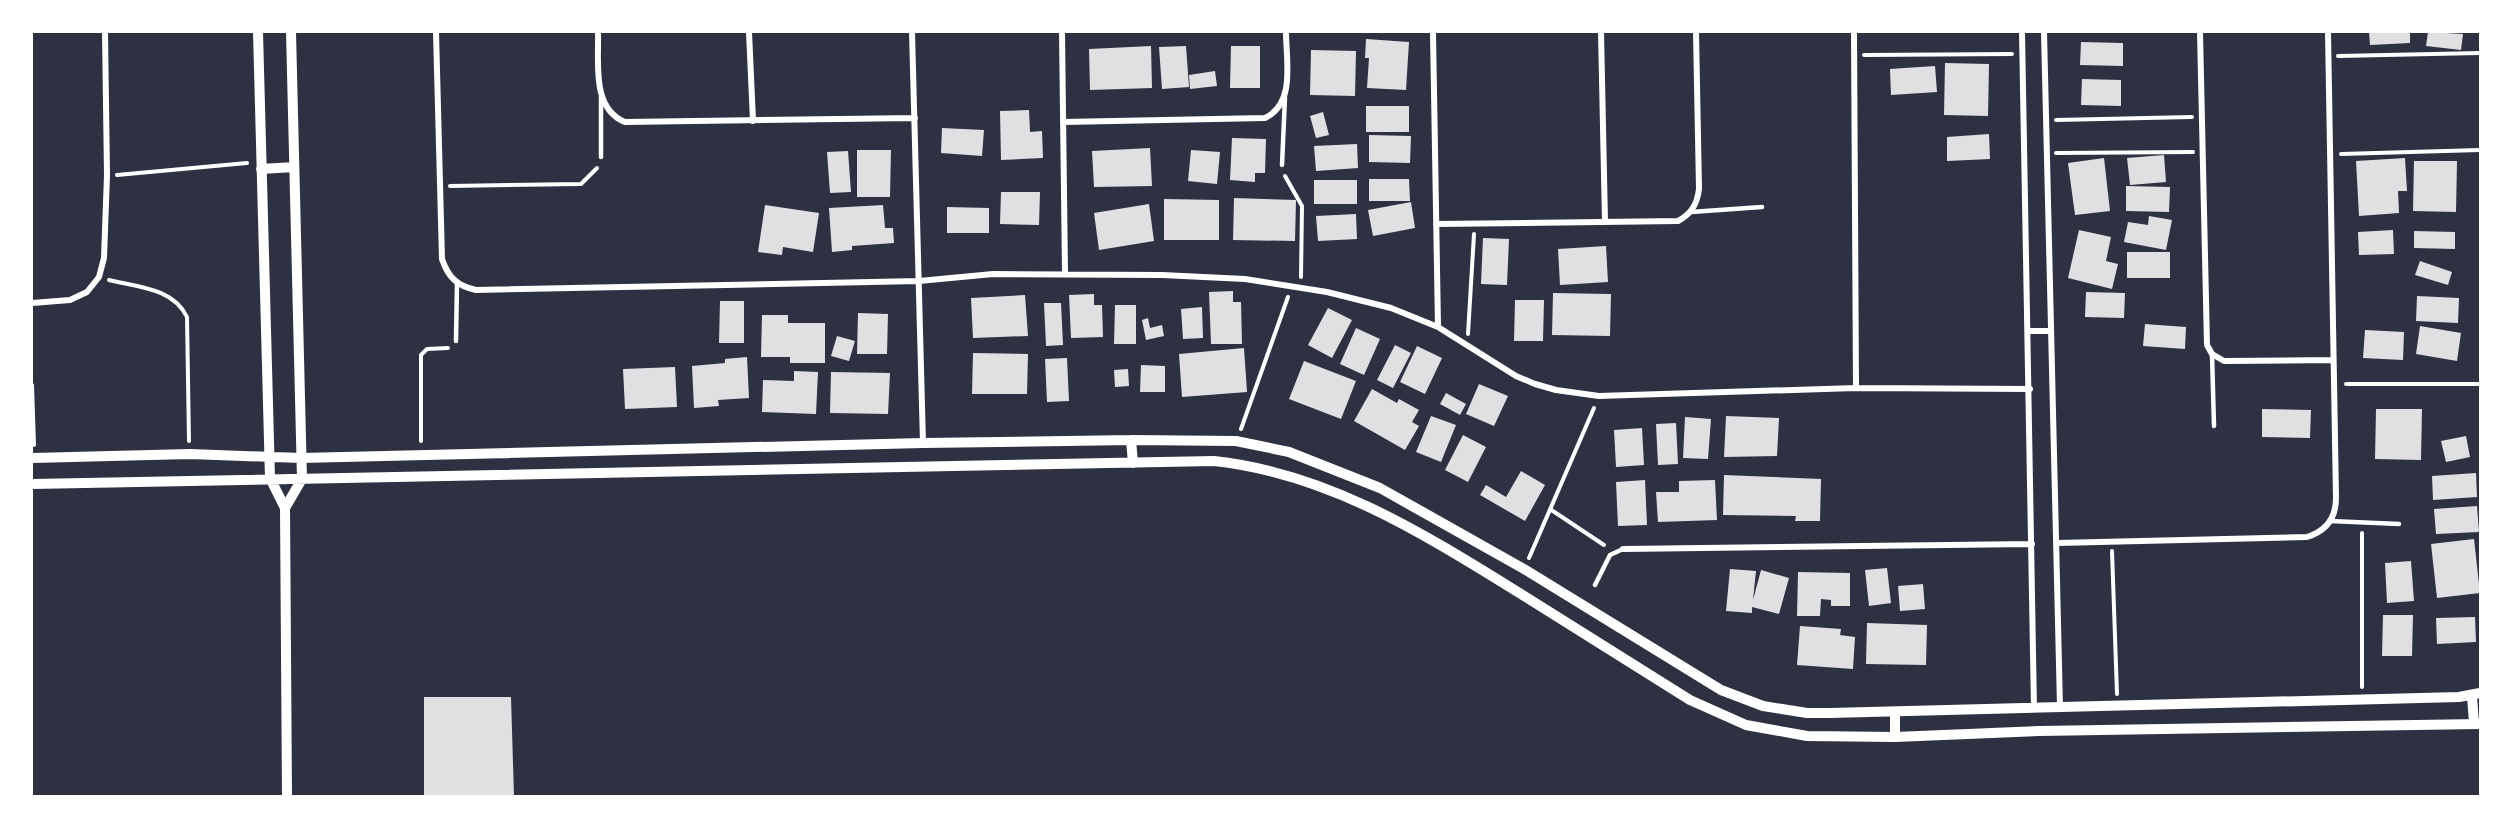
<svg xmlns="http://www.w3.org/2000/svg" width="2512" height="828" font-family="Helvetica,sans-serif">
  <rect width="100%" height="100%" fill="#2d3142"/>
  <path fill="#e0e0e3" d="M2369,32H2410V43L2370,45Z
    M2428,32L2463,34L2461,50L2426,46Z
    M1366,39L1409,42L1406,90L1367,88L1369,58H1365Z
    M2081,42L2123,43V66L2080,65Z
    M1151,46L1152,88L1090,90L1089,49Z
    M1186,46L1189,87L1162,89L1159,47Z
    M1231,46H1260V88H1230Z
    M1311,50L1356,51L1355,96L1310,95Z
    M1945,63L1989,64L1988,116L1944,115Z
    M1935,66L1937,92L1891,95L1890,69Z
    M1215,71L1217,86L1190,89L1189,75Z
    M2082,79L2121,80V106L2081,105Z
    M1366,106H1409V132H1366Z
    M1029,110L1030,132L1042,131L1043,158L1001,160L1000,111Z
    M1323,112L1329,135L1316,138L1310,116Z
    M942,128L984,130L982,156L941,153Z
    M1989,134L1990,159L1947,161V137Z
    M1369,135L1411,136L1410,163L1369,162Z
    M1232,138L1266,139L1265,173H1255V182L1230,180Z
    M1357,144L1358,168L1316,171L1314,146Z
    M1150,148L1152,186L1094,187L1092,151Z
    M857,150H891L890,197H857Z
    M1191,150L1220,152L1217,184L1188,181Z
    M848,151L851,192L830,193L827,152Z
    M2164,155L2166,182L2130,185L2127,158Z
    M2104,158L2110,211L2075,215L2068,163Z
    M2405,158L2407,191H2398L2399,213L2359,216L2356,161Z
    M2414,161H2457L2456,212L2413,211Z
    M1369,179H1409L1410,201H1369Z
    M1314,180H1357V204H1314Z
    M2126,186L2170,187L2169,212L2126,211Z
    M1001,192H1040L1039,225L1000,224Z
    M1234,198L1296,200L1295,241L1233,240Z
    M1164,199L1219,200V240H1164Z
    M1411,202L1415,228L1373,236L1368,210Z
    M1149,204L1154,241L1099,250L1094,213Z
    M765,205L819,213L813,252L783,247L782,255L758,252Z
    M883,205L885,228H893L894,243L852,246V250L832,252L829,208Z
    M947,207L989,208V233H947Z
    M1356,214L1357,239L1318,241L1316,216Z
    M2149,216L2172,220L2166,250L2124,242L2128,222L2148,225Z
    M2079,230L2111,237L2106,261L2118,264L2112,289L2068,278Z
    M2393,230L2394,254L2359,255L2358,232Z
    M2414,231L2455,232V249L2414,248Z
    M1483,238L1509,239L1507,285L1481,284Z
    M1606,246L1608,282L1560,285L1558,249Z
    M2127,252H2170V278H2127Z
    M2420,261L2452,272L2448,285L2415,275Z
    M1233,291V302H1241L1242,344H1211L1209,292Z
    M2086,292L2125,293L2124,318L2085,317Z
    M1553,293L1611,294L1610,336L1552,335Z
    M1094,294V305H1102L1103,337L1071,338L1069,295Z
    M1025,295L1028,336L973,338L971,298Z
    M2417,296L2459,298L2458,323L2416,321Z
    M1515,300H1544L1543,341H1514Z
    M720,301H744V343H719Z
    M1044,303H1061L1063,345L1046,346Z
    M1115,305H1136V344H1114Z
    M1202,307L1203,338L1183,339L1181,309Z
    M1328,308L1352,320L1332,358L1308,345Z
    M858,313L888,314L887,354H857Z
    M762,315H788V323H825V363H790V357H761Z
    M1148,318L1150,328L1162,325L1164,336L1146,340L1142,320Z
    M2145,324L2186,327L2185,349L2143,346Z
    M2420,326L2461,333L2457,361L2416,354Z
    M1356,328L1380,339L1364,375L1340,364Z
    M2365,330L2404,332L2403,360L2363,358Z
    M837,336L855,341L849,361L831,356Z
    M1395,345L1411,353L1393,388L1377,380Z
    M1417,346L1442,358L1425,394L1400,382Z
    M1244,348L1247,392L1182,397L1179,354Z
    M973,353L1028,354L1027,394H972Z
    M747,357L749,398L718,400L719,406L694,408L692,366L725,363V359Z
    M1067,358L1069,401L1047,402L1045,359Z
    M1304,361L1356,381L1341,419L1289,399Z
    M1141,365L1165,366V392H1140Z
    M675,367L677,407L625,409L623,369Z
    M1128,369L1129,386L1115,387L1114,370Z
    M794,371L818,372L816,414L762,412L763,380L794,381Z
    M831,372L890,373L888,414L830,413Z
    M1479,384L1508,396L1494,426L1466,414Z
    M1372,389L1397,403L1399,399L1419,410L1412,422L1419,426L1405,450L1354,421Z
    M1446,393L1466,404L1460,415L1440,404Z
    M2262,409L2311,410L2310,438L2262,437Z
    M2376,409H2422L2421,460L2375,459Z
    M1431,416L1456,425L1441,462L1416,452Z
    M1726,416L1779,418L1777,456L1724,457Z
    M1685,417L1711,419L1708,459L1683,458Z
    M1676,423L1678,464L1658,465L1656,424Z
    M1642,428L1644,465L1616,467L1614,430Z
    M1463,435L1486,447L1468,482L1445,470Z
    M2466,436L2470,457L2446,462L2441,441Z
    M1521,471L1545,485L1525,521L1480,495L1486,485L1506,497Z
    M2476,473L2477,497L2433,500L2432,476Z
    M1724,475L1821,479L1820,521H1795L1796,516L1723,515Z
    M1645,480L1647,525L1618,526L1616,482Z
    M1715,480L1717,520L1658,522L1656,492H1679V481Z
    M2477,506L2479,532L2436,534L2434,509Z
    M2474,539L2480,593L2437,598L2431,544Z
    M2411,561L2414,601L2387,603L2385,563Z
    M1887,568L1891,603L1869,606L1865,570Z
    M1730,569L1756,571L1753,600L1761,570L1789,578L1779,614L1752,607V613L1726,611Z
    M1798,572L1850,573V606H1831V600L1821,599L1820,616H1797Z
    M1923,584L1925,609L1900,611L1898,586Z
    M2383,615H2413L2412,656H2382Z
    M2475,617L2476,642L2437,644L2436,618Z
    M1867,623L1927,625L1926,665L1866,664Z
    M1800,626L1841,629L1840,635L1855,637L1853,669L1797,665Z
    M424,697H511L514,796H424Z"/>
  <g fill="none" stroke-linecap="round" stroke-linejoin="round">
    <path stroke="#fff" stroke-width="4" d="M1864,55L2012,54
      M2338,56L2480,53
      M2056,120L2192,117
      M2056,153L2193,152
      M2341,154L2480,150
      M117,175L247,163
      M1285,176L1302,206L1301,277
      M450,186L581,184L597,168
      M109,280C138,287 173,288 187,317L189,441
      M1468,334L1474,234
      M2346,384H2480
      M32,385L34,445
      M1241,429L1288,297
      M421,441V355L427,349L448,348
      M1550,509L1604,545
      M2112,551L2117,694
      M1529,558L1594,408
      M2362,687V533"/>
    <path stroke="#fff" stroke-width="4.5" d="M601,157V97
      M1282,165L1285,97
      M1691,212L1762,207
      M456,341L457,283
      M2212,354L2214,426
      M2330,521L2399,524
      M1595,585L1610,555L1623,549"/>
    <path stroke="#fff" stroke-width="6" d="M436,32L442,259C448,277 457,286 476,290L919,281L993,274L1162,275L1245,279L1327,292L1391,308L1438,327L1516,376L1535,384L1556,390L1599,396L1856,388L2030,389
      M598,32C599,62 591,108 625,122L915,118
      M749,32L753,121
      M912,32L923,443
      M1062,32L1065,273
      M1433,32L1438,327
      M1601,32L1605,222
      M1854,32L1856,388
      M2022,32L2034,709
      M2044,32L2060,707
      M2200,32L2207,345L2212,354L2224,361L2332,360
      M1063,122L1265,118C1296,103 1286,61 1286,32
      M1436,224L1678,221C1691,214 1697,205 1699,189L1696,32
      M32,303L70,300L87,292L99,277L104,258L107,175L105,32
      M2029,331H2050
      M2057,543L2307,537C2326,531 2336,518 2336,498L2328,32
      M1623,549L2032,544"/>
    <path stroke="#fff" stroke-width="10" d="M258,32L270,478L285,508L287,796
      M261,169L294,167
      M1131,440L1133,463
      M32,458L190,454L301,458L923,443L1131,440L1236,441L1289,452L1380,488L1524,569L1721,690L1763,706L1807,713H1830L2459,697L2480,693
      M32,484L1214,461C1326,473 1419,531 1513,589C1572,626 1631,663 1690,700L1746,725L1807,736L1895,737L2039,731L2480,724
      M285,508L302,479L291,32
      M2472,696L2474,723
      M1895,712V737"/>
  </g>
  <rect width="2512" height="828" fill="none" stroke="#ffffff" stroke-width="66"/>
</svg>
